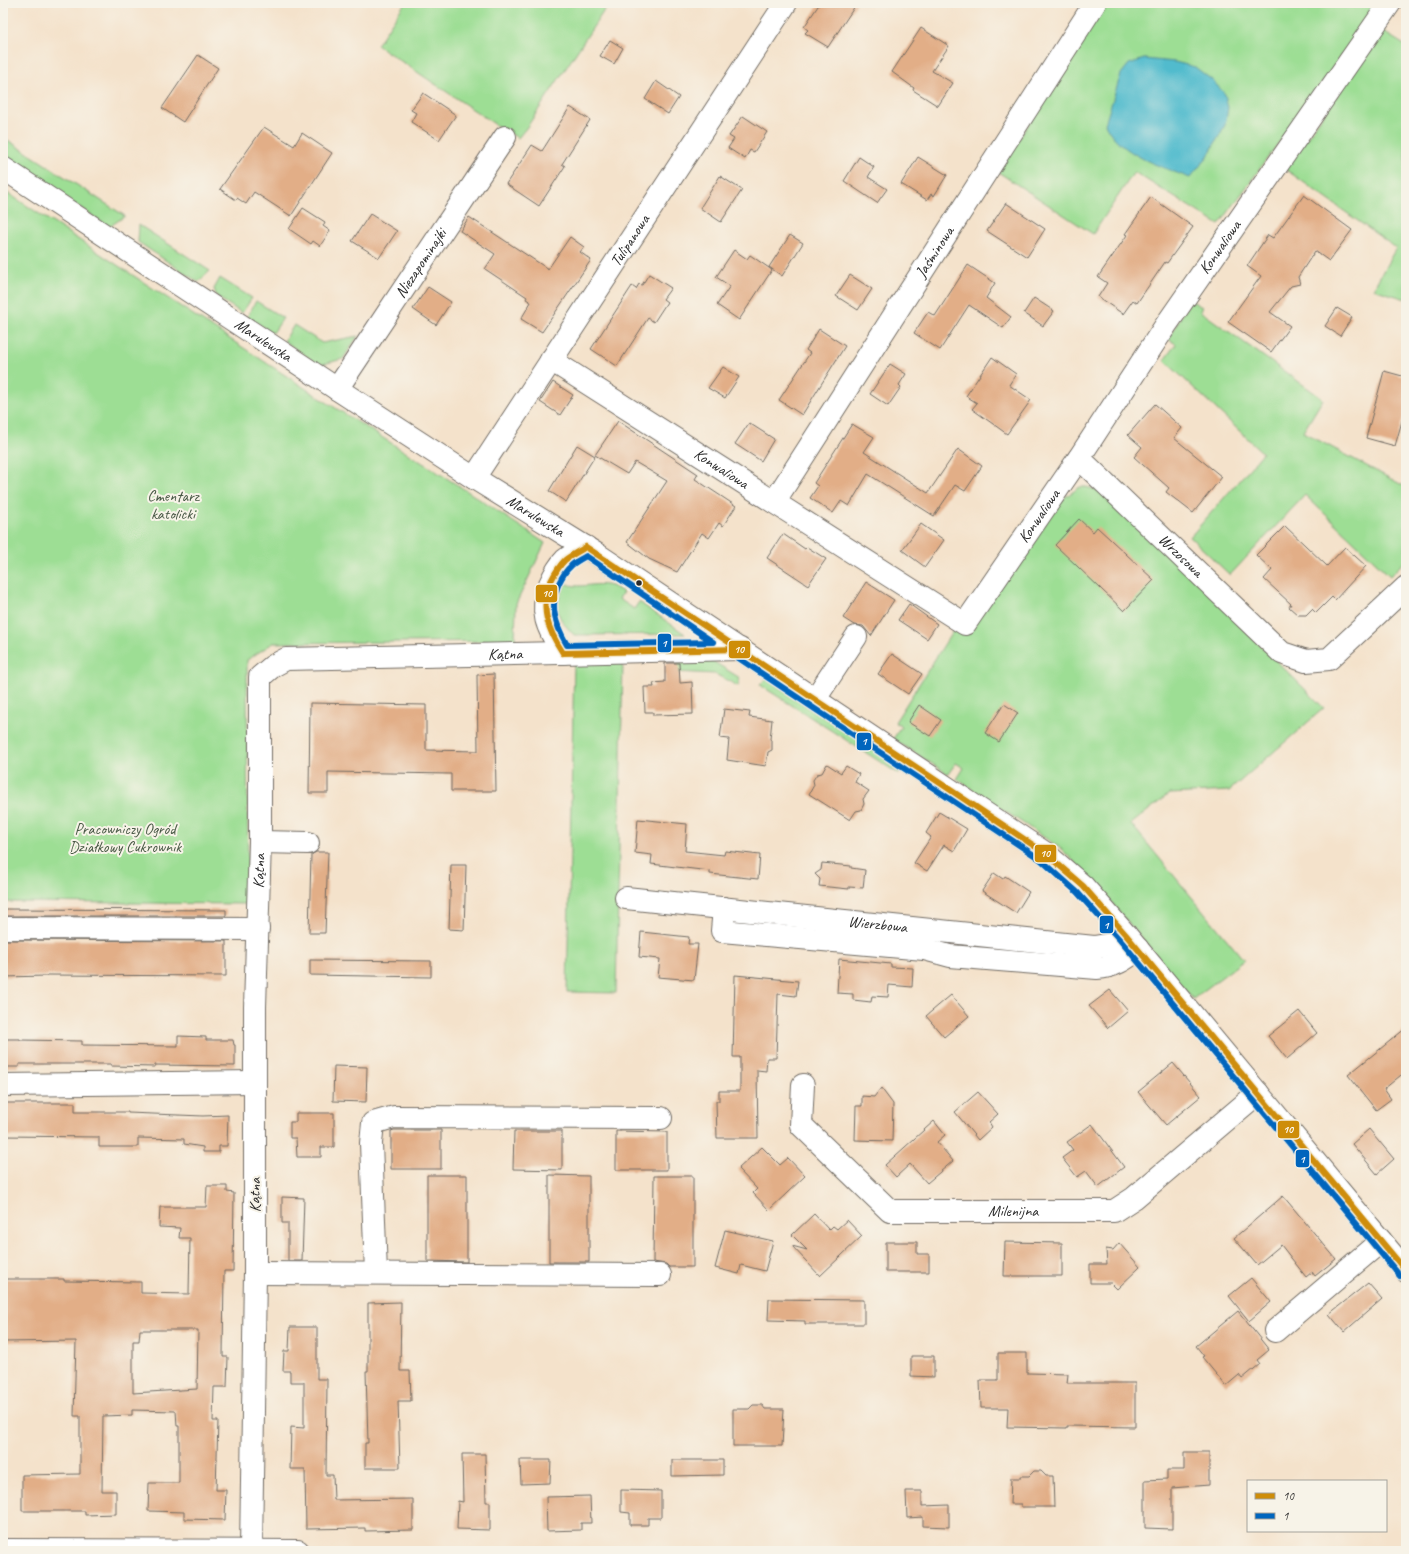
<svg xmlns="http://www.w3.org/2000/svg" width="1409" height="1554" font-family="Caveat,sans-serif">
  <rect width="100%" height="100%" fill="#f7f3e8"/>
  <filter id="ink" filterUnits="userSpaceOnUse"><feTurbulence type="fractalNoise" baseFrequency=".025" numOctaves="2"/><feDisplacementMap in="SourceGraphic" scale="8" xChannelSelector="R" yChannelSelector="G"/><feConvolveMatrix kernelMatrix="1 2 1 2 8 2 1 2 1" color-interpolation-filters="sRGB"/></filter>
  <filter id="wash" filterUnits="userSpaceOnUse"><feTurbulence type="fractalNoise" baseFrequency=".012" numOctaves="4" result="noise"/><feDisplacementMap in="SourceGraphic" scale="16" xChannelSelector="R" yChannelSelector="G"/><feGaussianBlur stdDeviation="0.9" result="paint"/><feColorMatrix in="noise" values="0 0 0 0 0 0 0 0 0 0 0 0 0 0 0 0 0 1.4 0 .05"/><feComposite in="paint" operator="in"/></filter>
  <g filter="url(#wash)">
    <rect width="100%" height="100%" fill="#f4e2cb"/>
    <path fill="#9dde94" stroke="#648460" d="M405,3H609L527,127L518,138L496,125L377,45Z
      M1106,3H1380L1219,225L1134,172L1093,234L998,172Z
      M1382,31L1406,46V299L1373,289L1396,248L1285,169Z
      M3,137L125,216L109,227L3,156Z
      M3,190L323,400L467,491L545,543L516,604L515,641L273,643L247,660L248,904L3,902Z
      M139,225L210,271L198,282L138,242Z
      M220,278L252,298L242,313L217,297L214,289Z
      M1190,300L1202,307L1200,311L1323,399L1303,432L1406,487V560L1390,576L1305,495L1230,575L1190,537L1263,453L1164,360L1176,344L1168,339Z
      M256,301L283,318L273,333L247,317Z
      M294,325L322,343L358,336L343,359L319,365L284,341Z
      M1080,487H1086L1106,492L1324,708L1229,791L1169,794L1131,824L1244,960L1193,999L1089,876L1060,848L957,779L964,768L956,763L948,774L893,739L901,727L895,722L956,626L1065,497Z
      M565,583C583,592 600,576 623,592L619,599L634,609L639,602L685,634L574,635C554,614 554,609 565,583Z
      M677,660H711L740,678L738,686L715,674L675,672Z
      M623,661L616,993L567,992L574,662Z
      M767,678L901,766L899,774L760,685Z"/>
    <path fill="#51bbcd" stroke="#3e737c" d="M1144,59L1175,62L1195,67L1212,80L1225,94L1228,108L1225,125L1208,156L1190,178C1160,166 1120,155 1105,124L1121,74L1129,64Z"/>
    <g id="blocks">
      <path fill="#e2ae87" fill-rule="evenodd" d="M820,3H857L828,47L805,33L808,30L804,27Z
        M921,28L949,46L932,71L953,83L938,106L913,90L914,88L892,72Z
        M610,40L623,48L614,64L600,56Z
        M198,55L218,68L183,122L162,108Z
        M656,81L679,97L668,114L645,99Z
        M423,93L456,115L439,140L411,122L416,113L411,110Z
        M570,107L590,120L562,164L565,166L539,206L506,184L532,145L542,151Z
        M743,116L767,132L754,152L750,150L745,159L728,148L734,139L729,136Z
        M264,127L294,146L302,133L332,153L291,216L254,192L246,204L237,198L236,200L220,189Z
        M859,157L874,167L868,177L887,189L877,203L844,181Z
        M918,157L947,175L934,196L931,194L927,200L901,184Z
        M720,176L742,190L721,222L700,208Z
        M1304,195L1352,230L1329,261L1315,251L1298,277L1300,284L1291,286L1270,312L1290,326L1271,352L1228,322L1261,276L1247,266L1268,235L1273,238Z
        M1151,197L1193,227L1167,263L1165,262L1137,303L1133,300L1123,314L1098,297L1107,283L1098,277L1127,235L1125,234Z
        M1006,203L1045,229L1027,257L987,231Z
        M303,208L325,222L323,226L330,231L320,246L313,241L311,244L289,229Z
        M370,214L397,231L379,258L352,241Z
        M469,217L548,269L570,237L584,247L580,252L591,260L542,332L521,319L531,302L526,299L527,297L485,269L495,254L460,231Z
        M790,235L803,243L782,276L769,267Z
        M734,250L747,259L750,255L772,270L739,320L717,305L730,286L716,277Z
        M968,265L995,283L986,298L1011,317L1003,328L969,305L940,350L914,333L928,312L935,316Z
        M649,274L671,288L663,299L667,302L654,322L648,318L617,366L591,349L632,286L636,289L639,284L642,285Z
        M850,275L872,289L858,310L836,296Z
        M428,287L451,302L436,325L413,309Z
        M1034,298L1054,311L1043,326L1024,313Z
        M1337,308L1352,317L1340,336L1325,326Z
        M819,329L845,346L802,415L779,400L810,353L806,350Z
        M992,357L1016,374L1009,385L1031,400L1007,434L972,409L977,403L966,396Z
        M890,364L906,374L899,385L901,387L888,406L870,394Z
        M723,367L739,377L725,398L708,388Z
        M1384,371L1406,377V407L1395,446L1366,438Z
        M553,382L573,395L560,415L540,402Z
        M1155,404L1182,428L1174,438L1222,477L1193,513L1166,492L1169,488L1134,457L1142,447L1128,435Z
        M618,421L698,474L695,479L736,506L723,526L719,523L709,538L702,533L677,572L649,559L627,542L667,481L635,462L627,474L595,455Z
        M749,423L774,439L761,461L735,444Z
        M852,424L874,437L864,452L928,493L958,449L982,466L965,491L955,485L934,516L868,474L849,506L841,501L833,513L810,498L818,486L814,483Z
        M577,445L595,456L566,502L549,491Z
        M1079,519L1093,532L1097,527L1154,580L1124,611L1055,545Z
        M921,524L944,540L925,567L902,550Z
        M1285,526L1327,566L1345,547L1366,566L1335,600L1332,597L1316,613L1312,609L1306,615H1298L1289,607L1291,604L1264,579L1272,570L1256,555Z
        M783,534L805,549L807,547L826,559L808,585L767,558Z
        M866,582L894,600L871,636L863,626L854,625L843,618Z
        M909,604L937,624L927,639L898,620Z
        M892,654L922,674L908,694L878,674Z
        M665,663H679L680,683L692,682L693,714L653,715V712H645L644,687H654L653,683L665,682Z
        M494,674L496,791H451V774L328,772V793H309L310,703L426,705V750L478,751L477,675Z
        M1004,704L1018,713L999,742L985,733Z
        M919,705L941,720L930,736L908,722Z
        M724,709L750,712L749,717L772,720L770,739L772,742V750L768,752L766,766L727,760L729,739L720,738Z
        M827,764L841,773L846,766L859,774L855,782L869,791L863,799L864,804L861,810L856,811L850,820L809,794L814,785L813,780L817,774L822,773Z
        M939,812L967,829L954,851L944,845L927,871L914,863L931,837L926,833Z
        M638,819L687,824L685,851L724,855L725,851L760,855L758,879L710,874V871L651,864L652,855L635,853Z
        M316,852H328L325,933H309L311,855Z
        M822,863L851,866V868L865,870L863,888L849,887V889L819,886L820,879L815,874L821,870Z
        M451,865H466L464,930L449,929Z
        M994,873L1003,879L1005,876L1029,892L1016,913L982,891Z
        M3,909L226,910V916H3Z
        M641,932L689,937L688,944H698L694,980L658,977L660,959L639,957Z
        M3,940L226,941V976L47,975V976L3,977Z
        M839,959L891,964V967L913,968L912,987L889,985L888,997L872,996L871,1002L853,1000V994L837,993Z
        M310,960L431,961V977L310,975Z
        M735,975L798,981L796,996L778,994L776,1058H767L766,1071L757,1070L758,1138H717L716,1101H719V1091H740V1057H733Z
        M1110,990L1128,1011L1108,1028L1089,1006Z
        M951,995L969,1016L944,1037L926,1016Z
        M1299,1011L1317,1033L1287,1059L1268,1036Z
        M1406,1028V1071L1384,1089L1391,1099L1376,1110L1348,1075Z
        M178,1036L206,1037V1040H233L234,1045H235V1066L155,1065V1067L111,1066V1064H19V1067H3V1039H20V1040L82,1041V1045L178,1046Z
        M1173,1063L1201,1096L1166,1125L1138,1092Z
        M334,1066L367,1067L366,1102L333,1101Z
        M881,1088L893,1104L892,1141L855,1140L856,1106H862V1096L874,1097Z
        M978,1092L998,1114L989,1122L992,1127L978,1140L955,1112Z
        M3,1103H75V1112H128V1113L203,1116L228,1115L227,1146H219V1152H203V1147L184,1144V1139L138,1138V1147H99V1137L3,1136Z
        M296,1113H334V1147H321V1157H297L296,1138H290V1122H296Z
        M934,1121L945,1135L937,1142L953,1161L927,1183L910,1164L896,1177L885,1165Z
        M1092,1124L1124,1167L1098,1187L1086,1171L1077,1177L1062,1158L1073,1150L1067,1142Z
        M1369,1129L1394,1159L1377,1174L1352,1144Z
        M394,1130H441V1169H391V1131Z
        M514,1131H562V1170L513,1169Z
        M616,1131L667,1132V1170H616Z
        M762,1147L780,1165L788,1158L805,1176L769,1210L753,1193L757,1189L738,1169Z
        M427,1175H467V1262L427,1261Z
        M549,1175L589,1176V1262H549Z
        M654,1176H693V1267H669L666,1264L653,1262Z
        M207,1186H227V1192L234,1193L233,1271H224L223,1357H228L227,1387H214L213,1421H218L216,1490H226L225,1520L184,1519V1512L148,1511L149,1483H179V1426H177L176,1411L132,1410V1415L103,1416L102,1491H116V1514L85,1515V1511H22V1475L80,1474V1416H74L76,1341L3,1342V1279H64V1281L141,1282V1293L189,1294L190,1238H179L180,1228L159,1227L160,1207H206ZM140,1330H198L197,1389L133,1393V1341H139Z
        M1283,1196L1336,1259L1315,1276L1312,1272L1306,1277L1281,1245L1257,1265L1234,1238Z
        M282,1197L304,1198L302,1261H288V1223H282Z
        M814,1214L829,1230L833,1226L837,1229L847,1220L862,1236L820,1276L792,1246L807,1250L792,1235Z
        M725,1230L773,1241L765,1271L741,1265L739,1274L715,1268Z
        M886,1242H917V1254H929V1272H886Z
        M1005,1242L1062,1243V1276H1004Z
        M1119,1243L1140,1267L1117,1289L1111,1283H1090V1264H1107L1106,1249L1113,1250Z
        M1251,1278L1271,1302L1249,1321L1229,1296Z
        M1368,1283L1382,1299L1344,1332L1329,1314Z
        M769,1299L864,1300V1324H805V1321L768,1320Z
        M401,1302L400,1371H410L411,1401H398L400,1468H365V1443H368L366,1371H368V1303Z
        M1238,1311L1269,1350L1257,1360L1260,1364L1242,1379L1239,1375L1226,1386L1202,1357L1204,1356L1196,1346Z
        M290,1327H317V1379H327L326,1475H333L334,1500L413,1499V1530L365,1531V1528L306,1529L305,1469H290L291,1427L304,1428V1382H290V1371H283L284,1351H289Z
        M998,1353H1027V1373L1068,1374L1067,1383H1135V1427L1067,1426V1428L1007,1427L1008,1408H981L980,1380H998Z
        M911,1356H934V1377L911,1376Z
        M753,1405H762L765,1409H784L782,1446H733V1409H749Z
        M1184,1452H1209V1485L1172,1488V1529L1145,1528V1480L1167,1479V1470H1184Z
        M462,1454H485L486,1502H490V1530L457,1529L458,1501L463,1502Z
        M520,1460H551L550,1483L521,1484Z
        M672,1460H723V1475L672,1476Z
        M1034,1471H1041L1046,1476H1053L1054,1507H1021V1504H1010L1011,1478H1021V1476H1029Z
        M621,1490L661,1491V1518H648V1525H630V1513L621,1512Z
        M906,1491H922V1506L949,1505V1527L923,1526V1517L907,1518Z
        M590,1496L591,1523H581V1530L547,1531L546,1497Z"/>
    </g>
  </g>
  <g filter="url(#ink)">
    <use href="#blocks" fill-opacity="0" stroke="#716b63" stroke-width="1"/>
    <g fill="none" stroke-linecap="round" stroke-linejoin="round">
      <defs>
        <g id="minor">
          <path id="s1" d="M3,168L337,389L474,478L595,553L1045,853L1083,886L1126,935L1406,1271"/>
          <path id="s2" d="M551,360L965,624L1079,458L1166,325L1390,3"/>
          <path id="s3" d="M337,389L505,137"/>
          <path id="s4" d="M1079,458L1282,653L1306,661L1329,659L1406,587"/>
          <path id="s5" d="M474,478L786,3"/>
          <path id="s6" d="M774,502L1095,3"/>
          <path d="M563,653C547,628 539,612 550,584C554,575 558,567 565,560C571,555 580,551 586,547"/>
          <path d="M815,699L856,637"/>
          <path d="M260,842L308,843"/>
          <path id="s7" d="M626,898L1094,947L1112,944L1126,935"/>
          <path d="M724,908L722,931L924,949L950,956L1097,968C1114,967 1125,960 1138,949"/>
          <path d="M3,928L258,929"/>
          <path d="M3,1085L255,1082"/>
          <path id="s8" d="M803,1085L801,1125L890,1211H1114L1134,1198L1258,1093"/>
          <path d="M255,1273L660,1275"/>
          <path d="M376,1273L371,1143L373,1123L394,1117L661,1118"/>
          <path d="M1275,1331L1381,1241"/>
          <path d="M3,1550L298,1551"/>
          <path id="s9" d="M251,1550L255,1273V1007L260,842V677L273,666L286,659L740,649"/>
        </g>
      </defs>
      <use href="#minor" stroke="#716b63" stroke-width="24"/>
      <use href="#minor" stroke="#fff" stroke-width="22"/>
      <defs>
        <path id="bus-1" d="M586,547L1045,853L1083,886L1126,935L1406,1271
          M563,653L740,649
          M563,653C548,630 539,608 551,581C555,573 559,566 565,560C571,555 579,551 586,547"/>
        <path id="bus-2" d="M586,556L713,642L567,645C555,624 549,605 559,583C562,577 565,571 570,567C574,562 580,560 586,556Z
          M737,657L1040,859L1077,892L1120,940L1400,1276"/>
      </defs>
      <use href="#bus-1" stroke="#f7f3e8" stroke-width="9"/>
      <use href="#bus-2" stroke="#f7f3e8" stroke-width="9"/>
      <use href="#bus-1" stroke="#ce8d09" stroke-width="6"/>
      <use href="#bus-2" stroke="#0065bd" stroke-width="6"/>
    </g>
  </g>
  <circle fill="#2b2b2b" stroke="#f7f3e8" stroke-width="1.5" cx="639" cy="583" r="3.5"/>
  <g text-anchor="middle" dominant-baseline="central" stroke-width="4" stroke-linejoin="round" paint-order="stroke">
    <g font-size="16" fill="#2b2b2b" stroke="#f7f3e8">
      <text stroke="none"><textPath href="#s5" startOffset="284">Tulipanowa</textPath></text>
      <text stroke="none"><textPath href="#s2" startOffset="946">Konwaliowa</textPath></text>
      <text stroke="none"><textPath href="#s6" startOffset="297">Jaśminowa</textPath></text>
      <text stroke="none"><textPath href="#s3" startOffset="151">Niezapominajki</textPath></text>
      <text stroke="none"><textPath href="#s1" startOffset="312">Marulewska</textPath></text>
      <text stroke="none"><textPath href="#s2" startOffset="202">Konwaliowa</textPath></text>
      <text stroke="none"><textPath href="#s1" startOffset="636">Marulewska</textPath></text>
      <text stroke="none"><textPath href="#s2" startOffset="622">Konwaliowa</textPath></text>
      <text stroke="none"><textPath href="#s4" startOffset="141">Wrzosowa</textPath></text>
      <text stroke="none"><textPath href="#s9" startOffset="1124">Kątna</textPath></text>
      <text stroke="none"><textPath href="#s9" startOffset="679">Kątna</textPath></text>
      <text stroke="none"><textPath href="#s7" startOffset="253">Wierzbowa</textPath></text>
      <text transform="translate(255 1195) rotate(-90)">Kątna</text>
      <text stroke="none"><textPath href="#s8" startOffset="287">Milenijna</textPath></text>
    </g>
    <g font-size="16" fill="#485845" stroke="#f7f3e8">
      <text x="173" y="496">Cmentarz<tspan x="173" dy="18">katolicki</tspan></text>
      <text x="125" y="829">Pracowniczy Ogród<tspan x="125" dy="18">Działkowy Cukrownik</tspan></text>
    </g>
  </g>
  <g stroke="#f7f3e8" stroke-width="1.5">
    <rect x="535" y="584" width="23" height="19" rx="4" fill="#ce8d09"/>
    <rect x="657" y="633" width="15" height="20" rx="4" fill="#0065bd"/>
    <rect x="728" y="640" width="23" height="19" rx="4" fill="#ce8d09"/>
    <rect x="856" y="732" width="16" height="19" rx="4" fill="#0065bd"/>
    <rect x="1034" y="844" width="23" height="19" rx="4" fill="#ce8d09"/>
    <rect x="1099" y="915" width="15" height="19" rx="4" fill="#0065bd"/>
    <rect x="1277" y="1120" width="23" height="19" rx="4" fill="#ce8d09"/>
    <rect x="1295" y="1149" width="15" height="19" rx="4" fill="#0065bd"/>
  </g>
  <g font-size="11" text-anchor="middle" font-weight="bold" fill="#fff">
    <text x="547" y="597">10</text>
    <text x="664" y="647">1</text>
    <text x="739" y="653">10</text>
    <text x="864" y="745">1</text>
    <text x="1045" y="857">10</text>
    <text x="1106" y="929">1</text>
    <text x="1288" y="1133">10</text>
    <text x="1302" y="1163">1</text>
  </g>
  <rect width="1409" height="1554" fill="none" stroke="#f7f3e8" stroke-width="16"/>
  <rect x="1247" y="1480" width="140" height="52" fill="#f7f3e8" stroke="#a5a39c"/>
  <rect x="1255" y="1493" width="20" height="6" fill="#ce8d09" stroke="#a5a39c"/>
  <text x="1283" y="1500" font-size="12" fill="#2b2b2b">10</text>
  <rect x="1255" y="1513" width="20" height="6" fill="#0065bd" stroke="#a5a39c"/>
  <text x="1283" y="1520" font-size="12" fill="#2b2b2b">1</text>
</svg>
